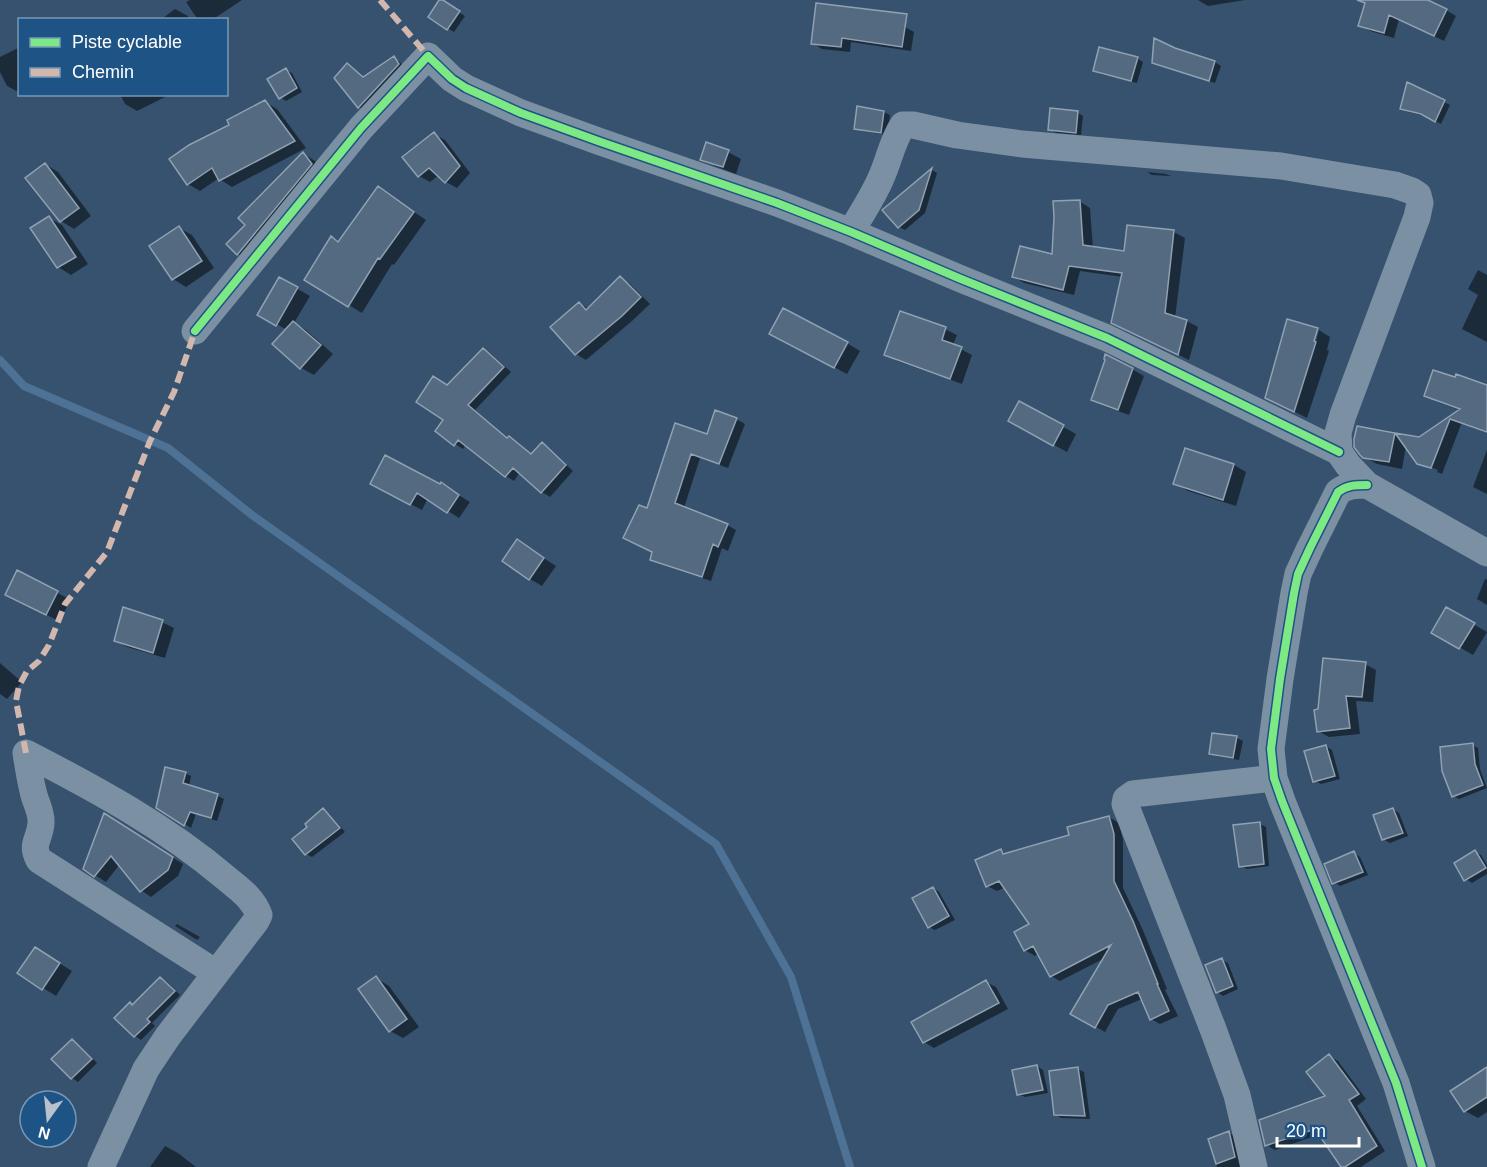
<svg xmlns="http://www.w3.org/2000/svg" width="1487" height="1167" font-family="Arial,sans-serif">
  <rect width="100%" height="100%" fill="#36526e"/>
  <path fill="#0007" fill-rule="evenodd" d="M190,0H242L212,20H201L196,17L186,2Z
    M1198,0H1245L1208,6Z
    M1367,0H1418L1446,10L1456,16L1444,41L1399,19L1394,38L1370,31L1360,25Z
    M441,1L465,16L454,32L430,17Z
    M175,9L188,16L189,20H160Z
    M851,21L905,27L914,32L911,51L851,42L850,52L822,49L813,43Z
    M18,48L20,49V93L7,86L0,72V57Z
    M1174,49L1215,62L1221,66L1215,83L1160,66L1154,62Z
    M394,58L400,62L404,68L365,110L359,107L336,78L347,65L364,78Z
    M1137,58L1143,62L1137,83L1100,74L1094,71Z
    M286,70L292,73L302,92L286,101L280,97Z
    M1408,84L1450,105L1441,124L1428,117L1408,112L1402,108Z
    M120,94H171L137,111L125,104Z
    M265,102L277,109L306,148L232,187L221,180L219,178L200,191L188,184L231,125Z
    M858,108L884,112L890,115L887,135L861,131L855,128Z
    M1077,112L1083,116L1081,135L1056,133L1050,130Z
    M434,134L445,140L470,173L457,188L446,182L439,175L430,182L419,176Z
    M728,152L741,159L736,174L715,166L702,159Z
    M304,154L315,161L322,171L249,260L238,254L247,225Z
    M45,164L58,172L91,216L74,229L61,221Z
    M932,170L937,173L925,213L905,230L899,227L884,210Z
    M1147,172L1166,174L1171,176L1152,175Z
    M379,188L426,220L394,265L392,264L362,313L306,279L332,238L340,242Z
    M1079,201L1090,208L1093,248L1125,252L1174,232L1185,238L1175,318L1187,321L1198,327L1189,360L1124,328L1123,277L1080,271L1074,295L1024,283L1013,276L1053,256Z
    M49,218L62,225L88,264L71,275L58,267L32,229Z
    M179,228L192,235L214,268L186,287L173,279Z
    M1478,270L1487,275V342L1462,329L1478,295L1468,289Z
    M620,278L630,284L650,304L632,321L586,360L576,354L579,303L589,309Z
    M280,279L310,296L294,323L306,330L333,354L314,375L301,368L274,344L287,330L259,314Z
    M1288,321L1317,329L1330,337L1327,350L1329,351L1307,418L1266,397ZM1316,330H1319L1314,349L1311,348Z
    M945,329L957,335L953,345L972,355L962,384L897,361L886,354Z
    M784,341L847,343L860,351L847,374Z
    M483,349L491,354L511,372L475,410L509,439L517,442L532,455L542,444L550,449L573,471L550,497L542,492L520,472L514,481L506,476L466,444L463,449L455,444L445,419L447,386Z
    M1132,369L1144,376L1129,415L1104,406L1092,400Z
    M1487,387V420L1437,402L1426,395Z
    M1020,403L1076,434L1067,452L1023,428Z
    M1452,416L1462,422L1442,474L1437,472L1438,470L1425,465V467L1418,463L1406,446L1402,469L1377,464L1364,457L1394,434L1401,438L1419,439Z
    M736,419L745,424L728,468L700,458L684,508L727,525L736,530L728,551L722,548L711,581L660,564L651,559L654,552L648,510L676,425L708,436Z
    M1487,450V494L1473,487Z
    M1234,465L1246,472L1236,506L1188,491L1175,484Z
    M440,485L452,491L470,502L459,518L428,498L422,510L383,490Z
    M517,541L556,566L542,586L530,579Z
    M18,572L71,600L59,621L20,602Z
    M1485,579L1487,580V605L1477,599Z
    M1447,609L1487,632L1473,655L1433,632Z
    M162,622L174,628L165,658L127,647L116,641Z
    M0,663L22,682L7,699L0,694Z
    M1365,664L1376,670L1373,702L1356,701L1360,734L1329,737L1318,731L1320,711Z
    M1214,734L1237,738L1243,741L1239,760L1217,756L1211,753Z
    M1472,745L1478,748L1480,769L1487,788L1459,799L1453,796Z
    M1326,746L1332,750L1340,779L1321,784L1315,781Z
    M185,773L191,776L189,787L218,796L224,799L217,821L196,814L191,828L158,807Z
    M1393,809L1399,813L1408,836L1390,843L1383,839Z
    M323,810L329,814L345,832L312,857L306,854Z
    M1109,817L1119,823L1123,840V888L1142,928L1167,989L1165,990L1178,1016L1160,1024L1151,1019L1142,999L1118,1009L1105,1032L1072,1013L1105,958L1060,981L1051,976L1039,953L1035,956L1025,950L1031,925L1006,887L997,891L987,886L1001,851L1007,854L1071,836Z
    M116,821L183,864L178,876L151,897L141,890L120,864L106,882L85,869Z
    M1260,824L1266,827L1269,866L1247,869L1241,866Z
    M1475,852L1481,855L1487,865V874L1472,883L1466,879Z
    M1354,853L1360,857L1368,875L1340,886L1334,882Z
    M933,888L939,892L955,920L935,930L929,927Z
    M177,924L200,937L197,940L175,926Z
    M48,956L72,971L56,996L19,973Z
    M1222,960L1228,963L1238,989L1223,996L1217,992Z
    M376,978L389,986L419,1027L403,1038L390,1031Z
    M161,979L167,982L180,995L152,1023L155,1026L141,1040L135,1036L116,1018L133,1006Z
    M986,982L996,987L1008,1009L934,1048L924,1042Z
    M72,1041L78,1044L97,1063L78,1082L72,1078L54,1059Z
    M1329,1056L1338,1061L1366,1099L1357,1106L1385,1151L1361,1167H1343L1320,1134L1275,1150L1267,1145L1328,1096Z
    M1037,1066L1043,1070L1048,1093L1025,1097L1018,1094Z
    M1078,1069L1084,1072L1090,1119L1061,1118L1055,1114Z
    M1487,1072V1112L1478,1118L1465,1111Z
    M1229,1133L1235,1136L1240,1167H1217L1208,1141Z
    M165,1146L178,1153L196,1167H150Z"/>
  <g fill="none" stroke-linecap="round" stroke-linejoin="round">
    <path stroke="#4e7295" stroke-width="8" d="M0,360L24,386L168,448L252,515L716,844L791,977L850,1167"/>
  </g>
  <path fill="#536a80" stroke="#90a1b2" stroke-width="1.5" d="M439,0H443L460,11L447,30L428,17Z
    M1357,0H1428L1447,9L1434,36L1389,15L1384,33L1358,26L1365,3Z
    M816,3L907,14L902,47L842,38L841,47L811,44Z
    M1154,38L1175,48L1215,61L1209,81L1152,63Z
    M1099,47L1138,57L1131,81L1093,71Z
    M394,56L399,64L358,108L334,78L347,63L363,77Z
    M286,68L297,88L279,99L267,79Z
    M1407,82L1445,100L1435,122L1421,114L1400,109Z
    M265,100L295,141L219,181L212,168L187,185L169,159L189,145L229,125L227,120Z
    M857,106L884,111L881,133L854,129Z
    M1050,108L1078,111L1076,133L1048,130Z
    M434,132L460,166L445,183L429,168L418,177L402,157Z
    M706,142L729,150L723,167L700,160Z
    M303,152L312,164L237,255L226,244L245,225L238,218Z
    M45,163L79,208L60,222L25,178Z
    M932,168L919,210L898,228L882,210Z
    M378,186L414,212L380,259L378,258L348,307L304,280L331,236L338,242Z
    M1080,200L1083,245L1124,251L1127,225L1174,230L1165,313L1187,320L1178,355L1111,323L1122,273L1069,266L1063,290L1012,277L1020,246L1052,254L1054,217L1053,201Z
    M49,216L76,257L57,268L30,228Z
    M179,226L202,261L172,280L149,246Z
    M620,276L641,297L622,316L575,355L550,327L579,302L586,310Z
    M279,277L298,287L276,326L257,315Z
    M783,308L848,342L834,368L769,334Z
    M900,311L946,327L942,340L962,347L950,379L884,355Z
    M1287,319L1318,328L1314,341L1316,342L1294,412L1265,398Z
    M293,321L321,345L300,369L272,344Z
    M483,348L504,367L468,405L507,438L509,436L531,454L542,442L566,465L541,493L513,468L505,477L458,440L454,446L435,431L443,420L416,402L433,376L447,385Z
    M1105,354L1133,368L1118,410L1091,400L1105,360L1104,359Z
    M1433,370L1455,377L1456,374L1487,385V432L1450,419L1431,468L1417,464L1395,433L1419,437L1460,409L1424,396Z
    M1019,401L1064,425L1053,446L1008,421Z
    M715,410L737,418L719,464L691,454L675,503L728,524L718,547L713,544L702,577L650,560L652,552L623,538L639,505L647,508L675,423L707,434Z
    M1357,426L1395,433L1389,462L1363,458L1360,455L1354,447V439Z
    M1185,448L1234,464L1223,500L1173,484Z
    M385,455L440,484L441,482L459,495L447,513L417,493L410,505L370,484Z
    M517,539L544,558L529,580L502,561Z
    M17,570L58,591L46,615L5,595Z
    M123,607L163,620L153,653L114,641Z
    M1446,607L1475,623L1459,649L1431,633Z
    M1323,658L1366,662L1362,697L1346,696L1350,728L1317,732L1314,710L1318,709Z
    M1212,733L1237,736L1233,758L1209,754Z
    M1473,743L1475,764L1483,785L1452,797L1442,771L1440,747Z
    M1326,745L1335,776L1313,782L1304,751Z
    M165,767L186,772L183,783L218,794L211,818L190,812L184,826L156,808Z
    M323,808L340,828L305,855L292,839L307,827L305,824Z
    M1393,808L1403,833L1382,840L1373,815Z
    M104,813L173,857L168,870L140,892L111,856L94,877L83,869Z
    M1109,816L1114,834V881L1133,921L1158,984H1157L1169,1011L1150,1020L1138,992L1108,1005L1095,1028L1070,1014L1111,945L1050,977L1033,946L1024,951L1014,932L1029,924L999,881L986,887L975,860L1001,849L1003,854L1069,835L1067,827Z
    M1260,822L1264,864L1239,867L1233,825Z
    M1475,850L1486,868L1464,881L1454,863Z
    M1354,851L1363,872L1332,884L1324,864Z
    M933,887L949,916L928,928L912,898Z
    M35,947L60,963L42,990L17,973Z
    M1222,958L1233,986L1216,993L1205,965Z
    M376,976L407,1019L389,1032L358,989Z
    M160,977L175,991L147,1019L150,1022L134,1037L114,1018L130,1002L132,1005Z
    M986,980L999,1003L923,1043L911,1022Z
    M72,1039L92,1059L71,1079L51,1059Z
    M1329,1054L1359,1094L1349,1100L1377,1146L1345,1167H1341L1315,1129L1265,1146L1259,1120L1325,1096L1306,1072Z
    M1037,1065L1043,1090L1017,1095L1012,1070Z
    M1078,1067L1085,1116L1054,1115L1049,1071Z
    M1487,1067V1097L1464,1112L1450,1091Z
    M1229,1131L1235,1157L1216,1164L1208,1139Z"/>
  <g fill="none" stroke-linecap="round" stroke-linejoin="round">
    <path stroke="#7c90a4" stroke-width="27" d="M851,232C861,214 873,197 881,178C889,161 892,141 903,125H913L957,135L1022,144L1281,166L1395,185L1412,191L1418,195L1420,203L1417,217L1343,415L1338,433L1339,452L1348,465L1367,485L1487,553
      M195,331L361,128L428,56L452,79L466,88L521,113L598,141L777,203L851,232L961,279L1107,338L1339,452
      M1367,485C1356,485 1347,485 1338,492L1310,548L1298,574L1294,593L1280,679L1271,749L1274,778L1282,801L1396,1083L1422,1167
      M26,753C96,789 166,827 226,878C239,889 253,898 259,915L256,921L168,1036L146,1069L101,1167
      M26,753C28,766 30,779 33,791C35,802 42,812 41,823C40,840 30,843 39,860L216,973
      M1254,1167L1237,1095L1213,1029L1125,804L1126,799L1133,794L1274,778"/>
    <path stroke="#d1b7ad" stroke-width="6" stroke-dasharray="12 6" stroke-linecap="butt" d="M380,0L428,56
      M26,753L16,701L19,686L27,671L39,661L49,645L65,604L107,552L150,441L174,392L195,331"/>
    <defs>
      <path id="cycleway" d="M195,331L361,128L428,56L452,79L466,88L521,113L598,141L777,203L851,232L961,279L1107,338L1339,452
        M1367,485C1356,485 1347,485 1338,492L1310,548L1298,574L1294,593L1280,679L1271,749L1274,778L1282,801L1396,1083L1422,1167"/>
    </defs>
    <use href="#cycleway" stroke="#1e5386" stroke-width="11"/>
    <use href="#cycleway" stroke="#7ce984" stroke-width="8"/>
  </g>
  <rect x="18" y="18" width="210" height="78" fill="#1e5386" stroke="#7898b6" stroke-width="1.5"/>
  <rect x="30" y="38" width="30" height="9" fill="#7ce984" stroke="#7898b6" stroke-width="1.5"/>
  <text x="72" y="48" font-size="18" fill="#ffffff">Piste cyclable</text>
  <rect x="30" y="68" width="30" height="9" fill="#d1b7ad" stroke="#7898b6" stroke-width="1.5"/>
  <text x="72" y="78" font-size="18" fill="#ffffff">Chemin</text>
  <g transform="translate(48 1119) rotate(195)"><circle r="28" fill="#1e5386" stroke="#7898b6" stroke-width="1.5"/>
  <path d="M0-4.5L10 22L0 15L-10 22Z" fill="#b9c2cc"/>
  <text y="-9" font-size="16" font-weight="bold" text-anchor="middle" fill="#ffffff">N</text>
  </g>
  <path d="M1277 1137v9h82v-9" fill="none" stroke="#ffffff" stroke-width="3"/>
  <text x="1286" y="1137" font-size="18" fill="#ffffff" stroke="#1e5386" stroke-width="4.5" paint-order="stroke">20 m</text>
</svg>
